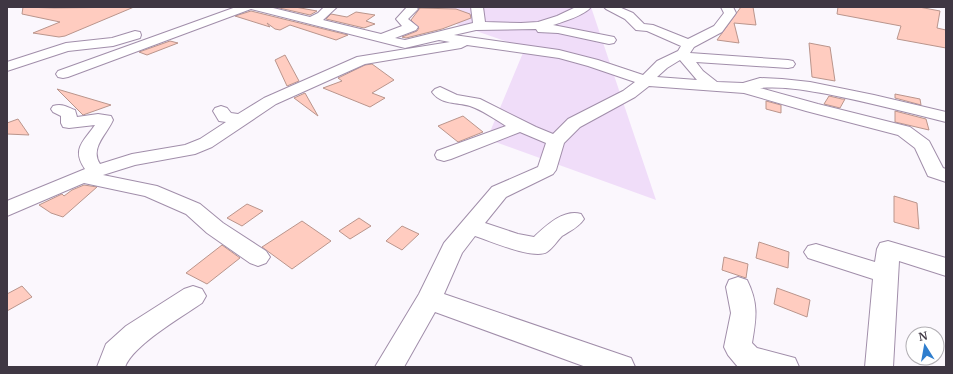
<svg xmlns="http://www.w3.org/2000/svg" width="953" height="374" font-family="Merriweather,serif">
  <rect width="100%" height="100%" fill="#fbf7fd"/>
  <path fill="#f0ddf9" d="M407,7H591L656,200L487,139L525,48Z"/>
  <path fill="#ffccc0" stroke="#ba958c" d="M23,7L54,8L134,7L65,36L59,37L33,33L60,22L22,14Z
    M275,7H295L317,11L310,15Z
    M741,7H753L756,25L734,23L739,43L717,40Z
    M838,7H919L940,11L937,28L946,30V48L897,39L901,26L837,14Z
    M420,8L456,9L470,14L471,18L442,29L406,38L402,37L417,31L419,28L411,20Z
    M251,11L348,35L336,40L290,25L280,30L275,29L267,23L270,27L235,16Z
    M356,12L375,15L366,21L375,24L364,28L326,19L331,14L347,17Z
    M170,41L178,43L147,55L139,52Z
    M809,43L830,47L835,81L812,77Z
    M285,55L299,81L287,86L275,60Z
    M372,64L394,80L372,93L385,98L370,107L323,88L342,81L338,78L365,65Z
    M57,89L111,105L83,115Z
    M305,93L318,116L294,98Z
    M895,94L920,99L921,105L895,98Z
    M829,96L842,99H845L840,108L824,104Z
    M766,101L781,105V113L766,109Z
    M895,111L926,119L929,130L895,122Z
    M463,116L483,132L458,142L438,126Z
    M18,119L29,135L7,134V123Z
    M84,185L97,187L63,217L51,213L39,205L62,194L64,196L72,190Z
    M894,196L917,203L919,229L894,222Z
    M247,204L263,211L242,226L227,218Z
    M359,218L371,226L350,239L339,231Z
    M302,221L331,241L292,269L262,247Z
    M402,226L419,234L402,250L386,241Z
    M759,242L789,252L788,268L756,258Z
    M222,245L240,258L207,284L186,273Z
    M724,257L748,264L746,278L722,270Z
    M22,286L32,297L7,311V294Z
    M777,288L810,300L807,317L774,304Z"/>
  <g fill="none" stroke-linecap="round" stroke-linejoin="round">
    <defs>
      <path id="minor" d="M236,7H269L310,17L318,13L324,7H337L323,20L381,34L402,26L396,19L407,7H416L418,9L408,19L418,27L416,30L395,38L405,40L473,23L471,7H483L485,22L521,23L538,22L557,16L576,7H591C585,15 563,22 553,25L614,37L616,40L614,43L609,44L558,33L538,32L536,29L476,30L454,35L559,50L598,60L643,75L657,61L678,51L681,46L647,31L636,30L625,19L606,9L604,7H619L633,13L644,24L653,25L688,39L714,26L724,13L721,7H733L736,13L722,32L694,47L690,53L788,60L793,61L795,64L793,67L788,68L696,62L703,71L717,82L743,83L760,78L782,79L810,82L874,95L946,112V122C906,112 867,102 827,94C805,90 782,86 760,88L818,104L910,127L929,141L943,168L946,169V182L928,176L915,148L898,135L806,111L744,93L649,86L635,97L580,127L564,143L556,170L553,174L506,197L485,223L518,234L534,237C546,226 563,209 581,214L584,219C579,227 570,231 562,236C557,241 553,248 547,252C534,260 490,241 475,236L462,253L444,294L631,358L635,367H586L435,312L404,367H375L419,294L444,243L492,187L538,167L546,143L520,132L451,159L444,161L437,159L435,155L437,151L506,126C495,119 482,110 470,106C457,102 441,105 432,92L435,89L440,87L457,95L480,99L536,127L553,134L568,119L623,91L635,82L588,66L559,58L467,45L461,48L365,64L276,104L212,147L195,154L135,165L103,175L157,186L200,204L223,223L266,251L270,257L266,263L258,266L250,263L207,233L186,214L145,196L84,183L7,216V201L85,169C71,149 84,141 95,125L69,128L63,127L61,123V116L53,112L51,109L53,106C62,103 67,107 75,110L77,117L98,114L111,116L113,120C108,133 89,148 100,164L132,154L185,145L200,139L226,122L219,121L213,111L215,108L221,106L227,108L231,113L238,114L264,98L357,57L450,42L439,40L405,48L251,9L68,77L63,78L58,77L56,74L58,71ZM680,60L697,80L657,77L667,68Z
        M135,31L140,32L141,35L140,38L113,46L68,51L7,71V62L66,43L112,38Z
        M888,241L946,258V276L899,261L893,367H865L873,279L808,258L804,252L808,246L816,244L875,262L877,249L880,243Z
        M738,277L747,280C759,304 756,319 752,343L757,348L795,358L799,367H738L728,355L724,347L731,313L726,287L729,280Z
        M193,286L202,289L206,296L202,303C182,317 133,345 125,367H97L106,344L126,326L184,289Z"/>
    </defs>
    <use href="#minor" stroke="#a18eaa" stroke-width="2"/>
    <use href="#minor" fill="#fff" fill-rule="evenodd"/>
  </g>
  <rect width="953" height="374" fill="none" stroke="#3f3743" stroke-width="16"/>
  <g transform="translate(925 346) rotate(349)"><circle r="19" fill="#ffffff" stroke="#b2afb4"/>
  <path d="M0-3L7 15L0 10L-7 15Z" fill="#2f7ece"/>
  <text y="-6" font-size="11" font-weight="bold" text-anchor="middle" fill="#3f3743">N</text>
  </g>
</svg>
